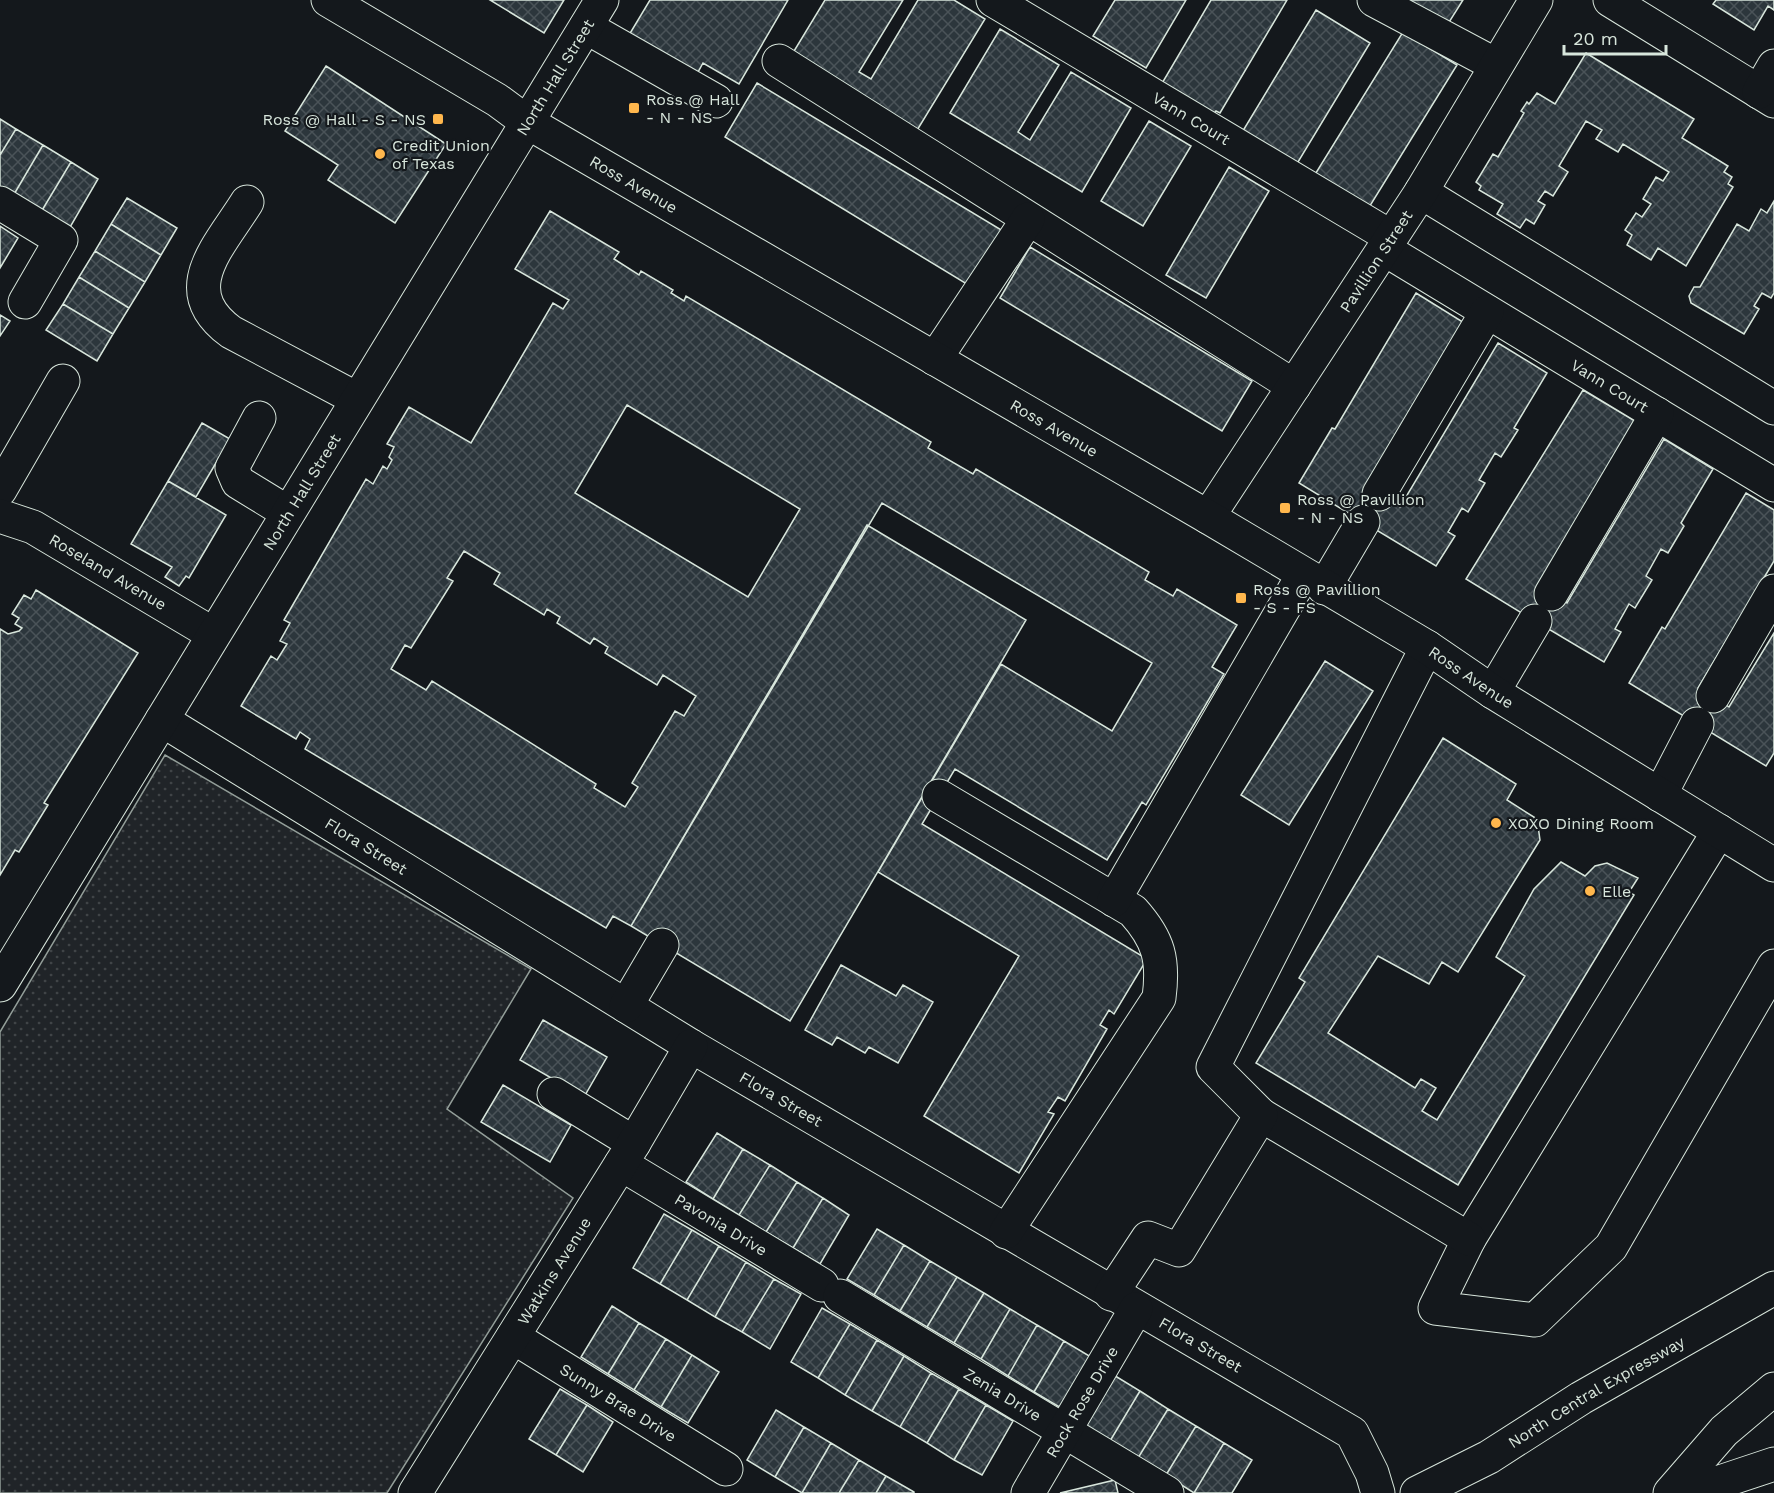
<svg xmlns="http://www.w3.org/2000/svg" width="1774" height="1493" font-family="'Work Sans',sans-serif">
  <defs>
    <pattern id="grass-dots" width="8" height="8" patternUnits="userSpaceOnUse" patternTransform="scale(1.5)"><rect width="8" height="8" fill="#202428"/><path d="M2 2h.1M6 6h.1" fill="none" stroke="#404447" stroke-width="1.8" stroke-linecap="round"/></pattern>
    <pattern id="building-cross-hatch" width="8" height="8" patternUnits="userSpaceOnUse" patternTransform="scale(1.5)"><rect width="8" height="8" fill="#2c363c"/><path d="M0 0l8 8M0 8l8-8" fill="none" stroke="#4a5358"/></pattern>
  </defs>
  <rect width="100%" height="100%" fill="#14181c"/>
  <path fill="url(#grass-dots)" stroke="#939e99" stroke-width="1.5" d="M165,755L531,969L447,1109L573,1198L387,1493H0V1032Z"/>
  <path fill="url(#building-cross-hatch)" stroke="#d8e6dc" stroke-width="1.5" fill-rule="evenodd" d="M490,0H564L544,33Z
    M650,0H788L739,84L703,63L697,74L629,35Z
    M825,0H903L859,72L871,79L918,0H954L985,19L916,132L791,56Z
    M1115,0H1186L1146,68L1093,36Z
    M1211,0H1287L1220,113L1216,111L1212,116L1161,85Z
    M1401,0H1463L1446,27Z
    M1716,0H1774V10L1768,6L1754,30L1713,4Z
    M1316,10L1370,43L1295,167L1241,134Z
    M1000,29L1059,65L1018,132L1030,140L1071,72L1131,108L1082,192L950,113Z
    M1403,32L1457,65L1368,209L1314,176Z
    M1586,53L1694,119L1682,138L1728,166L1724,172L1732,177L1728,184L1733,187L1686,266L1658,248L1651,260L1627,245L1632,235L1625,230L1636,213L1642,217L1651,204L1643,199L1656,177L1663,181L1669,172L1623,144L1618,152L1596,139L1602,130L1586,121L1559,166L1568,172L1553,196L1545,191L1538,201L1545,205L1534,224L1526,219L1520,228L1497,214L1503,204L1479,190L1481,186L1476,182L1493,154L1498,157L1524,113L1521,111L1527,102L1529,104L1537,93L1555,104Z
    M326,66L446,144L395,223L328,180L338,165L285,131Z
    M757,83L1003,231L970,286L725,137Z
    M0,119L16,129L0,155Z
    M1149,121L1191,146L1143,226L1101,201Z
    M16,129L43,145L13,196L0,187V155Z
    M43,145L71,162L41,212L13,196Z
    M71,162L98,179L69,229L41,212Z
    M1229,167L1269,191L1206,298L1166,275Z
    M127,198L177,228L161,255L111,224Z
    M1774,201V293L1771,298L1762,293L1754,306L1759,309L1744,334L1691,303L1689,296L1694,287H1700L1737,224L1749,231L1761,209L1767,213Z
    M550,211L619,252L614,259L639,275L641,271L673,290L671,293L684,301L686,296L931,442L928,448L973,474L976,469L1149,572L1145,580L1173,596L1177,589L1237,625L1212,667L1224,674L1146,805L1142,802L1107,860L955,769L922,824L1147,959L1114,1014L1109,1010L1100,1025L1107,1029L1065,1101L1058,1097L1048,1112L1054,1114L1019,1173L924,1116L1019,956L878,872L1001,664L1112,731L1152,663L882,503L631,926L613,916L606,928L305,749L310,739L300,732L296,739L241,706L271,656L277,660L287,644L280,641L290,623L284,620L366,479L373,484L383,466L387,469L392,460L389,457L394,447L387,444L409,407L471,443L553,303L563,309L569,300L515,269ZM627,405L800,509L748,597L575,493ZM464,551L500,573L494,584L544,615L547,609L560,617L557,623L590,644L594,638L608,647L605,653L657,685L663,675L696,696L684,716L675,711L632,783L638,787L625,807L594,788L596,784L432,681L426,690L391,669L405,645L411,648L453,581L447,578Z
    M111,224L161,255L145,282L95,251Z
    M0,226L18,238L0,268Z
    M1030,247L1252,381L1222,431L1000,298Z
    M95,251L145,282L129,308L79,277Z
    M79,277L129,308L113,334L63,304Z
    M1416,293L1466,324L1363,522L1299,483L1332,428L1335,429Z
    M63,304L113,334L97,361L46,330Z
    M0,315L10,321L0,336Z
    M1498,343L1547,373L1514,428L1518,430L1501,457L1495,453L1479,480L1485,483L1468,512L1462,508L1448,532L1455,536L1436,566L1363,522L1379,494L1400,507Z
    M1583,390L1640,424L1535,621L1466,579Z
    M202,423L230,439L196,497L168,481Z
    M1664,439L1713,469L1681,523L1684,526L1668,553L1661,549L1646,576L1652,580L1635,608L1629,604L1615,629L1621,632L1604,662L1535,621L1551,594L1567,603Z
    M168,481L226,515L189,578L186,576L179,586L165,577L172,567L131,544Z
    M1746,493L1774,510V561L1698,688L1713,696L1697,724L1629,683L1662,627L1665,629Z
    M867,525L1026,620L790,1021L631,926Z
    M36,590L138,653L44,803L48,805L19,852L15,850L0,875V629L8,634L19,631L22,628L15,624L19,618L12,614L24,595L31,599Z
    M1774,633V753L1766,766L1697,724L1713,696L1729,707Z
    M1325,661L1373,691L1289,825L1241,795Z
    M1443,738L1516,784L1507,800L1537,819L1540,840L1458,972L1442,962L1429,984L1378,956L1328,1033L1415,1088L1421,1079L1436,1088L1422,1111L1437,1120L1525,976L1496,957L1534,889L1561,862L1585,876L1595,866L1607,863L1638,878L1629,892L1634,895L1458,1185L1256,1063L1305,982L1299,978Z
    M841,965L896,996L903,985L933,1002L898,1063L869,1047L865,1053L837,1037L832,1045L805,1030Z
    M543,1020L607,1057L584,1097L520,1060Z
    M503,1085L571,1125L550,1162L481,1122Z
    M717,1133L743,1149L713,1199L686,1182Z
    M743,1149L770,1165L739,1215L713,1199Z
    M770,1165L797,1182L766,1232L739,1215Z
    M797,1182L823,1198L793,1248L766,1232Z
    M823,1198L849,1215L820,1264L793,1248Z
    M664,1214L692,1230L660,1284L633,1268Z
    M877,1229L904,1245L874,1295L847,1279Z
    M692,1230L719,1246L687,1300L660,1284Z
    M904,1245L930,1261L900,1311L874,1295Z
    M719,1246L746,1262L715,1317L687,1300Z
    M930,1261L957,1277L927,1327L900,1311Z
    M746,1262L774,1279L742,1332L715,1317Z
    M957,1277L984,1293L954,1343L927,1327Z
    M774,1279L801,1294L770,1349L742,1332Z
    M984,1293L1010,1309L981,1359L954,1343Z
    M612,1306L639,1323L608,1374L581,1357Z
    M822,1308L850,1324L818,1378L791,1362Z
    M1010,1309L1037,1325L1008,1376L981,1359Z
    M639,1323L666,1339L634,1390L608,1374Z
    M850,1324L877,1340L845,1395L818,1378Z
    M1037,1325L1064,1341L1034,1392L1008,1376Z
    M666,1339L692,1355L661,1407L634,1390Z
    M877,1340L904,1356L872,1411L845,1395Z
    M1064,1341L1091,1357L1061,1408L1034,1392Z
    M692,1355L719,1372L688,1423L661,1407Z
    M904,1356L931,1373L900,1427L872,1411Z
    M931,1373L959,1389L927,1443L900,1427Z
    M1112,1374L1140,1391L1110,1441L1082,1424Z
    M560,1389L587,1405L556,1455L529,1439Z
    M959,1389L986,1405L954,1460L927,1443Z
    M1140,1391L1168,1409L1138,1458L1110,1441Z
    M587,1405L613,1422L583,1472L556,1455Z
    M986,1405L1013,1421L982,1475L954,1460Z
    M1168,1409L1196,1426L1166,1475L1138,1458Z
    M776,1410L804,1427L775,1477L747,1460Z
    M1196,1426L1224,1443L1194,1493L1166,1475Z
    M804,1427L831,1443L802,1493L775,1477Z
    M831,1443L859,1460L839,1493H802Z
    M1224,1443L1252,1460L1232,1493H1194Z
    M859,1460L886,1476L876,1493H839Z
    M886,1476L914,1492V1493H876Z
    M1115,1480L1118,1493H1060Z"/>
  <g fill="none" stroke-linecap="round" stroke-linejoin="round">
    <defs>
      <g id="minor">
        <path id="s1" d="M993,0L1391,237"/>
        <path d="M1374,0L1496,65"/>
        <path d="M1610,0L1774,101"/>
        <path d="M586,27L716,101"/>
        <path d="M779,61L1294,386"/>
        <path d="M1759,92L1774,66"/>
        <path d="M1421,192L1774,408"/>
        <path d="M247,202C219,247 174,290 231,332L357,399"/>
        <path d="M0,203L61,240L25,302"/>
        <path id="s2" d="M1384,249L1774,485"/>
        <path d="M935,359L1028,219"/>
        <path d="M259,418L232,468L238,482L287,512"/>
        <path d="M0,490L63,381"/>
        <path d="M1379,494L1487,312"/>
        <path id="s3" d="M0,516L33,527L213,634"/>
        <path id="s4" d="M1208,517L1421,192L1536,0"/>
        <path d="M1324,588L1363,522"/>
        <path d="M1551,594L1657,414"/>
        <path d="M1493,692L1535,621"/>
        <path d="M1713,696L1774,591"/>
        <path id="s5" d="M162,720L691,1046L1352,1433L1372,1473L1378,1493"/>
        <path d="M1660,795L1697,724"/>
        <path d="M939,796L1133,911C1159,940 1164,960 1159,998L1006,1232"/>
        <path d="M1719,831L1469,1239L1435,1308L1535,1320L1611,1247L1774,966"/>
        <path d="M1114,900L1303,575"/>
        <path id="s6" d="M0,985L602,0"/>
        <path d="M626,1006L662,945"/>
        <path d="M554,1094L634,1143"/>
        <path d="M1261,1115L1469,1239"/>
        <path id="s7" d="M621,1164L822,1285"/>
        <path d="M1111,1294L1148,1238L1179,1250L1261,1115L1213,1067L1427,647"/>
        <path id="s8" d="M840,1296L1167,1493"/>
        <path id="s9" d="M513,1337L726,1469"/>
        <path id="s10" d="M415,1493L634,1143L691,1046"/>
        <path id="s11" d="M1028,1493L1136,1309"/>
      </g>
      <g id="major">
        <path id="s12" d="M328,0L497,100L527,122L1208,517L1427,647L1493,692L1774,865"/>
        <path id="s13" d="M1417,1493L1489,1457L1581,1398L1774,1288"/>
      </g>
      <path id="highway" d="M1670,1493L1724,1431L1774,1389
        M1687,1493L1774,1464"/>
    </defs>
    <use href="#minor" stroke="#d8e6dc" stroke-width="35"/>
    <use href="#major" stroke="#d8e6dc" stroke-width="35"/>
    <use href="#highway" stroke="#d8e6dc" stroke-width="35"/>
    <use href="#minor" stroke="#14181c" stroke-width="33"/>
    <use href="#major" stroke="#14181c" stroke-width="33"/>
    <use href="#highway" stroke="#14181c" stroke-width="33"/>
  </g>
  <g fill="#ffb74d" stroke="#14181c" stroke-width="2">
    <rect x="628" y="102" width="12" height="12" rx="3"/>
    <rect x="432" y="113" width="12" height="12" rx="3"/>
    <circle cx="380" cy="154" r="6"/>
    <rect x="1279" y="502" width="12" height="12" rx="3"/>
    <rect x="1235" y="592" width="12" height="12" rx="3"/>
    <circle cx="1496" cy="823" r="6"/>
    <circle cx="1590" cy="891" r="6"/>
  </g>
  <g text-anchor="middle" dominant-baseline="central" stroke-width="4.5" stroke-linejoin="round" paint-order="stroke">
    <g font-size="16" fill="#d8e6dc" stroke="#14181c">
      <text stroke="none"><textPath href="#s6" startOffset="1064">North Hall Street</textPath></text>
      <text stroke="none"><textPath href="#s1" startOffset="231">Vann Court</textPath></text>
      <text stroke="none"><textPath href="#s12" startOffset="357">Ross Avenue</textPath></text>
      <text stroke="none"><textPath href="#s4" startOffset="306">Pavillion Street</textPath></text>
      <text stroke="none"><textPath href="#s2" startOffset="264">Vann Court</textPath></text>
      <text stroke="none"><textPath href="#s12" startOffset="843">Ross Avenue</textPath></text>
      <text stroke="none"><textPath href="#s6" startOffset="578">North Hall Street</textPath></text>
      <text stroke="none"><textPath href="#s3" startOffset="122">Roseland Avenue</textPath></text>
      <text stroke="none"><textPath href="#s12" startOffset="1329">Ross Avenue</textPath></text>
      <text stroke="none"><textPath href="#s5" startOffset="240">Flora Street</textPath></text>
      <text stroke="none"><textPath href="#s5" startOffset="726">Flora Street</textPath></text>
      <text stroke="none"><textPath href="#s7" startOffset="117">Pavonia Drive</textPath></text>
      <text stroke="none"><textPath href="#s10" startOffset="262">Watkins Avenue</textPath></text>
      <text stroke="none"><textPath href="#s5" startOffset="1212">Flora Street</textPath></text>
      <text stroke="none"><textPath href="#s13" startOffset="206">North Central Expressway</textPath></text>
      <text stroke="none"><textPath href="#s8" startOffset="190">Zenia Drive</textPath></text>
      <text stroke="none"><textPath href="#s11" startOffset="106">Rock Rose Drive</textPath></text>
      <text stroke="none"><textPath href="#s9" startOffset="124">Sunny Brae Drive</textPath></text>
    </g>
    <g font-size="16" fill="#d8e6dc" stroke="#14181c" text-anchor="start">
      <text x="646" y="99">Ross @ Hall<tspan x="646" dy="18">- N - NS</tspan></text>
      <text x="426" y="119" text-anchor="end">Ross @ Hall - S - NS</text>
      <text x="392" y="145">Credit Union<tspan x="392" dy="18">of Texas</tspan></text>
      <text x="1297" y="499">Ross @ Pavillion<tspan x="1297" dy="18">- N - NS</tspan></text>
      <text x="1253" y="589">Ross @ Pavillion<tspan x="1253" dy="18">- S - FS</tspan></text>
      <text x="1508" y="823">XOXO Dining Room</text>
      <text x="1602" y="891">Elle</text>
    </g>
  </g>
  <path d="M1564 45v9h102v-9" fill="none" stroke="#d8e6dc" stroke-width="3"/>
  <text x="1573" y="45" font-size="18" fill="#d8e6dc" stroke="#14181c" stroke-width="4.5" paint-order="stroke">20 m</text>
</svg>
